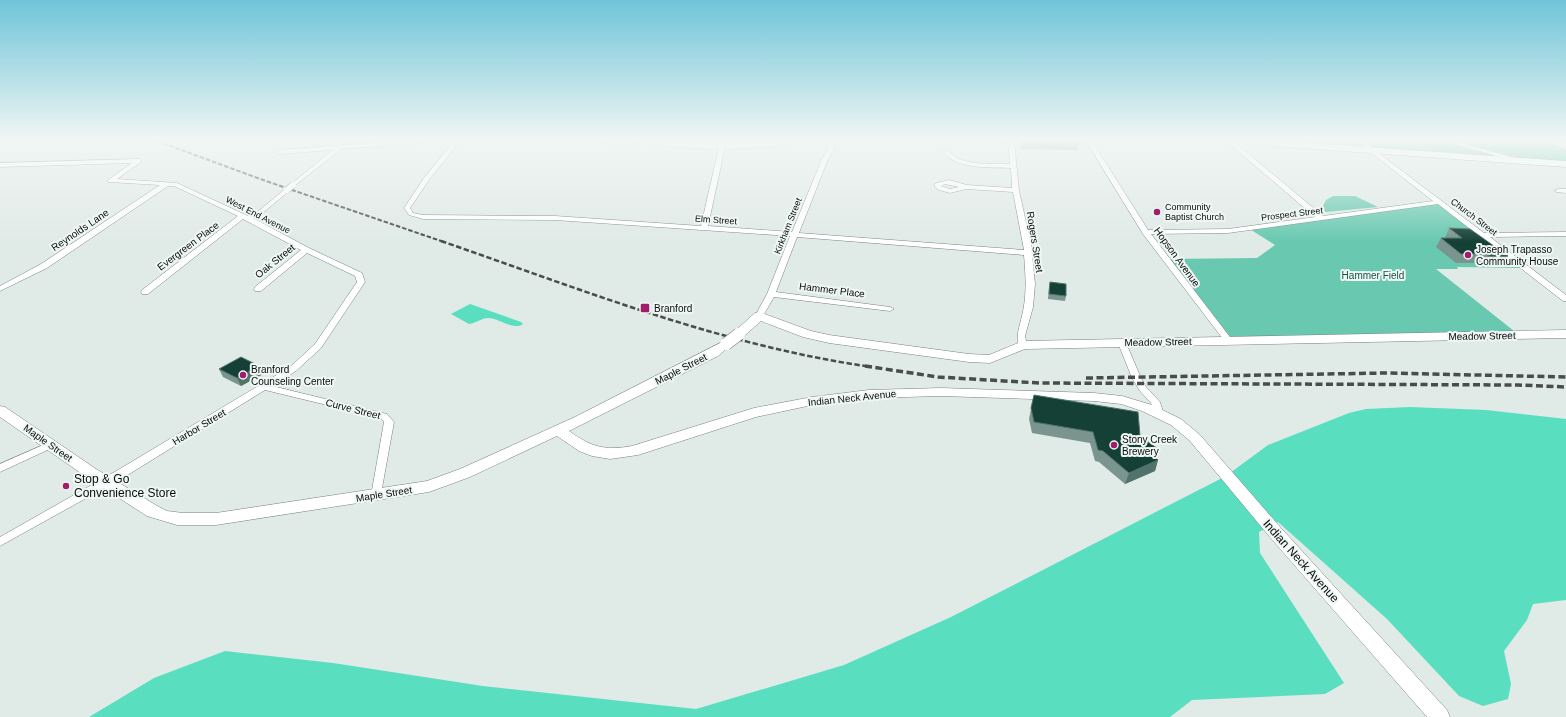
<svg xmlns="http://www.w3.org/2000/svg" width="1566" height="717" font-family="Helvetica,sans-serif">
  <rect width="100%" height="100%" fill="#e0eae7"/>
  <path fill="#68c9b0" d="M1268,141H1359L1365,148Z
    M1366,141H1443L1468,149L1508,158L1372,148Z
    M1450,141H1548L1566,150V162L1528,160Z
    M1333,196H1355L1378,207L1326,212L1320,208H1322L1326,200Z
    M1439,202L1525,268L1457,267L1458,269H1436L1519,335L1229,341L1167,259L1257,258L1275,245L1248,228Z"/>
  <path fill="#59dfc0" d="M470,304L521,322L523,324C514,331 499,318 488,318C482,318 476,323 469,324L451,314Z
    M1410,407L1486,410L1566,419V600L1533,604L1527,620L1504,651L1511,684L1508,699L1483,706L1459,696L1387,619L1278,522L1259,532L1260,553L1344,683L1325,694L1192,700L1170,717H89L154,678L225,651L333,663L483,686L696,709L844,665L951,617L1226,476L1268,445L1349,413L1366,409Z"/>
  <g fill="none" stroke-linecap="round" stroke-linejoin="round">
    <defs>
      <path id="street" d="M396,141H425L422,143L341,149L293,187L290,185L291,184L333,150L279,154L276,152L279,150Z
        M454,141H460L429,180L410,208L413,213L423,215L555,216L701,226L719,147L722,145L725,147L708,226L792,232L822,159L828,149V141H834V149L828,159L799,233L1024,250L1013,192L966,189L950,193L939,190L934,186L936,183L949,180L967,185L1012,188L1011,168C988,167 957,170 942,151L947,150C962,167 989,163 1010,164L1008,141H1014L1019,191L1031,244L1035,284L1033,307L1025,336L1027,345L1023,348L1020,347C1015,338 1019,329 1021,320C1027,298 1026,278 1024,255L797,237L776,292L890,307L894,309L890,311L774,297L763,316L759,319L755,316L767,294L790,236L555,220L423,219L409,215L404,208L424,178ZM945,184L959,187L950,189L941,186Z
        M599,141H641L630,145L602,143Z
        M1086,141H1092L1148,230L1228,229L1315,217L1226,141H1233L1323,216L1433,201L1369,151L1359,141H1366L1373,149L1484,233L1566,232V236L1490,237L1566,295V301H1563L1438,204L1228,233L1151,234L1233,341L1232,343H1226L1143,234Z
        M1443,141H1454L1526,161L1523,163Z
        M139,159L141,160V162L117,179L177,183L248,216L255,214L285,189H289V191L259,216L253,218L309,248L362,273L365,282L321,348L296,371L272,386L387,414L394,422L380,499L376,500L372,499L371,496L384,422L381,418L265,390L126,476L0,546V537L118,470L290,367L315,344L357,282L355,276L307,253L261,291H255L254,289L255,287L301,250L243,219L148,294H142L141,292L142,290L238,216L174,186H168L47,268L0,291V286L41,264L160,185L108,182V180L132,163L0,167V163Z
        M1558,189H1566V193L1556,192L1555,191Z
        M1122,340L1126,343L1141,378L1146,387L1160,402L1163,412L1161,414H1155L1151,403L1140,391L1132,378L1118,343Z
        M50,442L54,443L55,445L54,447L0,472V464Z"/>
      <path id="secondary" d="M647,141L720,143L794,141C783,151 659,151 647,141Z
        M1241,141H1284L1566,161V167L1245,144Z
        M1549,141H1560L1566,144V150Z
        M759,312L811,331L829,335L969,354L989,355L1023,341L1566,330V338L1025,349L990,363L969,362L829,343L803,337L761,321L743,337H735L733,334L735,331L755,313Z
        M726,340L730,341L732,344L718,356L569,431C591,447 605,451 632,446L754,408L812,397L869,390L941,388L1094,393L1122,396L1152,405L1181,419L1200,435L1281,528L1447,710L1450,717H1427L1269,536L1190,441L1171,425L1142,411L1121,404L1094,401L941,396L869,398L812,405L756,417L638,455L610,459L592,456L579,451L557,436L470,477L429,492L216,525H177L147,516L85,476L0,417V406L5,407L96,469L159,507L167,511L183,513H216L427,481L460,469L575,417Z"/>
    </defs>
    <use href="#street" stroke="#79827f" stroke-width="1"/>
    <use href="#secondary" stroke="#79827f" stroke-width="1"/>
    <use href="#street" fill="#fff" fill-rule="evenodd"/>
    <use href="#secondary" fill="#fff" fill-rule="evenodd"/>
    <path stroke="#484d4b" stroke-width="2" stroke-dasharray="4.5 2" stroke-linecap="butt" d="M157,141L263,180L444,242"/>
    <path stroke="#484d4b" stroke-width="2.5" stroke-dasharray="5.5 2.5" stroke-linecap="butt" d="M441,241C583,290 723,346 872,367"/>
    <path stroke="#484d4b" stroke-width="3.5" stroke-dasharray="7 3.5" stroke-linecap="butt" d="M865,366L938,377L1039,383L1518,385L1566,387
      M1086,378L1386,373L1566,377"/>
    <defs>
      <path id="street-bridge" d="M287,190L293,185"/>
      <path id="secondary-bridge" d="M726,344L739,334"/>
    </defs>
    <use href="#street-bridge" stroke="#79827f" stroke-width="7" stroke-linecap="butt"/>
    <use href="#secondary-bridge" stroke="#79827f" stroke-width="13" stroke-linecap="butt"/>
    <use href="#street-bridge" stroke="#fff" stroke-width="6"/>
    <use href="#secondary-bridge" stroke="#fff" stroke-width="12"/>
  </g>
  <path fill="#7a958e" d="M1020,141H1078L1079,142L1077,150L1022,149Z
    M1427,141H1437L1434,144Z
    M1449,228L1508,256L1503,266L1484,265L1481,263H1456L1436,247L1441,238H1446H1445Z
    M1050,282L1066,296L1065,301L1048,299L1049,287Z
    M219,369L263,374L241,386L223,377Z
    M1034,395L1140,436L1155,457L1158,460L1155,471L1125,484L1099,462L1095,461L1090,443L1032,433L1029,419Z"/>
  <path fill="#52736b" d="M259,366L263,374L241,386L237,378Z
    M1158,449L1154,460L1150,453Z
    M1158,460L1155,471L1125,484L1129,473Z"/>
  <path fill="#154036" stroke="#52736b" d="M1038,141H1078L1079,142Z
    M1449,228L1470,229L1508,256H1489L1486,254H1461L1441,238H1462Z
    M1050,282L1066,284V296L1049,294Z
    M241,357L259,366L237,378L219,369Z
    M1034,395L1138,412L1140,436L1158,449L1150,453L1158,460L1129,473L1103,451L1098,450L1093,432L1034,422L1031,408Z"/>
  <linearGradient id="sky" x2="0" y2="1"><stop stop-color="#6fc5d8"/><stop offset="0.58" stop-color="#f1f6f4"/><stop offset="1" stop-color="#f1f6f4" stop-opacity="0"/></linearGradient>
  <rect width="1566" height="242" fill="url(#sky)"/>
  <g fill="#a11c6b" stroke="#eef7f4" stroke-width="1.5">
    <circle cx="1157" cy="212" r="4"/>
    <circle cx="1468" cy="255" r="4"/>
    <rect x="640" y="303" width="10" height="10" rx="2"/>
    <circle cx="243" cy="375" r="4"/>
    <circle cx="1114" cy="445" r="4"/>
    <circle cx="66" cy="486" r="4"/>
  </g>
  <g text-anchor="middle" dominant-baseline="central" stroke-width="4" stroke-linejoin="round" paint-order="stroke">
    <g font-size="9" fill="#0a0d0c" stroke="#eef7f4" text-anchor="start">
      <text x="1165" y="207">Community<tspan x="1165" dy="10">Baptist Church</tspan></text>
    </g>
    <g font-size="9" fill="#0a0d0c" stroke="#eef7f4">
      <text transform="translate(1292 214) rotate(-7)">Prospect Street</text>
      <text transform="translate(258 215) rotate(27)">West End Avenue</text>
      <text transform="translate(1474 217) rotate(37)">Church Street</text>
      <text transform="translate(716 220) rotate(4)">Elm Street</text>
      <text transform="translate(788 226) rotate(-68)">Kirkham Street</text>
    </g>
    <g font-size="10" fill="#0a0d0c" stroke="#eef7f4">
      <text transform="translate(80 230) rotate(-34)">Reynolds Lane</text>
      <text transform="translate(1035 242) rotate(81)">Rogers Street</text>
      <text transform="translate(188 246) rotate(-37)">Evergreen Place</text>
      <text transform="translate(1177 257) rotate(54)">Hopson Avenue</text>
      <text transform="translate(275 261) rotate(-39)">Oak Street</text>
      <text transform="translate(832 290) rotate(7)">Hammer Place</text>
      <text transform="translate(1482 336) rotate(-1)">Meadow Street</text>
      <text transform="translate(1158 342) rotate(-1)">Meadow Street</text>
      <text transform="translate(681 369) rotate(-27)">Maple Street</text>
      <text transform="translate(852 398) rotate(-6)">Indian Neck Avenue</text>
      <text transform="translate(353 409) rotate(14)">Curve Street</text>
      <text transform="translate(199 427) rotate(-31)">Harbor Street</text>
      <text transform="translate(48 443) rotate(35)">Maple Street</text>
      <text transform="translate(384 494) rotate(-9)">Maple Street</text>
    </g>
    <g font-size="10" fill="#0a0d0c" stroke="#eef7f4" text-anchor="start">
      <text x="1476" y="249">Joseph Trapasso<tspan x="1476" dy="12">Community House</tspan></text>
      <text x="654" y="308">Branford</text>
      <text x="251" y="369">Branford<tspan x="251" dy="12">Counseling Center</tspan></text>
      <text x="1122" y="439">Stony Creek<tspan x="1122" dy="12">Brewery</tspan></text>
    </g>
    <g font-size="10" fill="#1a5245" stroke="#eef7f4">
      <text x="1373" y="275">Hammer Field</text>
    </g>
    <g font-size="12" fill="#0a0d0c" stroke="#eef7f4" text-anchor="start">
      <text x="74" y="479">Stop &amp; Go<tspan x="74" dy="14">Convenience Store</tspan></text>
    </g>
    <g font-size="12" fill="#0a0d0c" stroke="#eef7f4">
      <text transform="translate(1301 561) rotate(48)">Indian Neck Avenue</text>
    </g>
  </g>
</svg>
